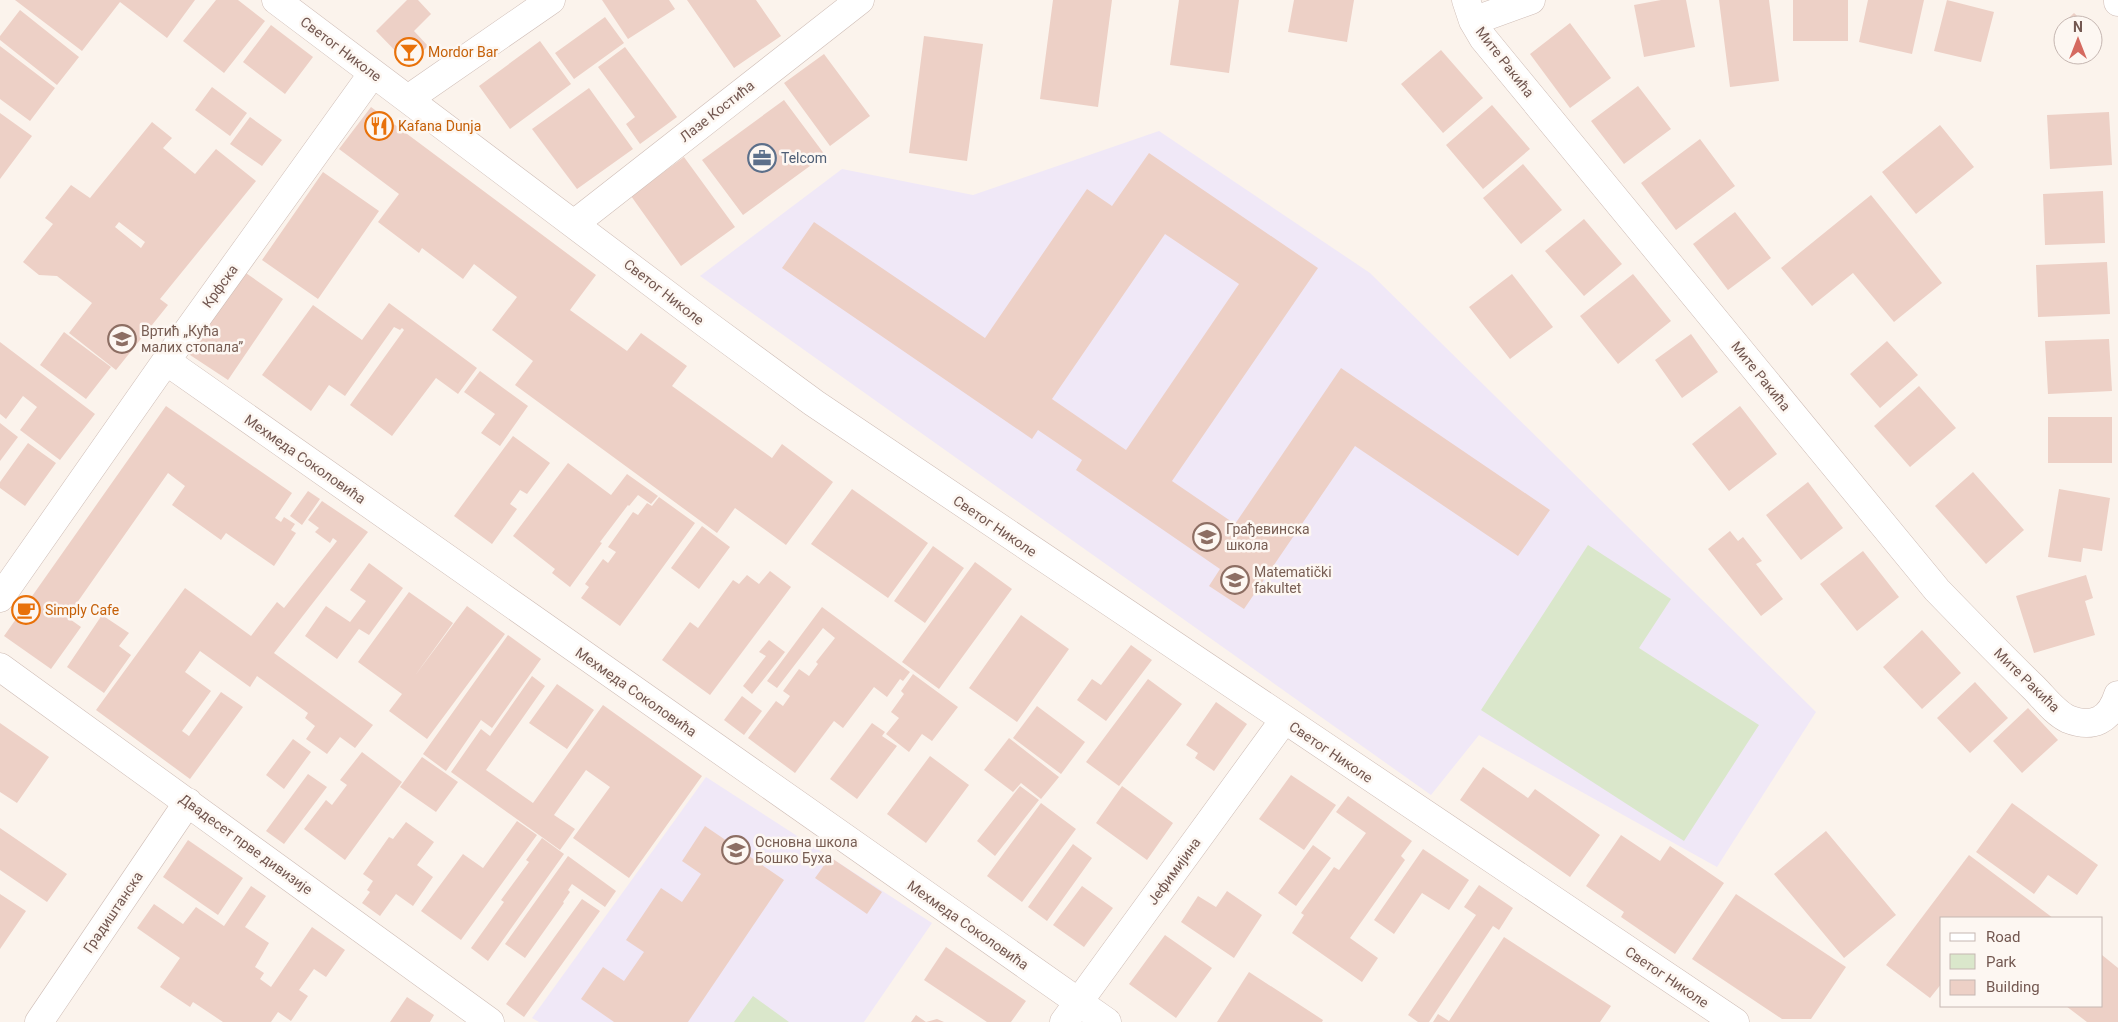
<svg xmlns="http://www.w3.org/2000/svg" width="2118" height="1022" font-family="Roboto,sans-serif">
  <rect width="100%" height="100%" fill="#fbf3ec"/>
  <path fill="#f0e8f7" d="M1159,131L1370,273L1816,712L1717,867L1479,735L1431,795L700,276L842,169L973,195Z
    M706,777L932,923L864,1022H539L532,1018Z"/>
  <path fill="#dae7cb" d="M1588,545L1671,599L1639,648L1759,725L1684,841L1481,710Z
    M753,996L789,1022H734Z"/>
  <path fill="#edd0c6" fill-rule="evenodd" d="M15,0H195L167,38L120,2L82,51Z
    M216,0H238L265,21L224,73L183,41Z
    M407,0H418L431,14L414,31L428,46L409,65L376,31Z
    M602,0H669L675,9L628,39Z
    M687,0H756L781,36L734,68Z
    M1053,0H1112L1098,107L1040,99Z
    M1179,0H1239L1229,73L1170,65Z
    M1294,0H1354L1347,42L1288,32Z
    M1661,0H1686L1695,47L1644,57L1634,5Z
    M1719,0H1769L1779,81L1730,87Z
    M1793,0H1848V41H1793Z
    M1868,0H1924L1912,54L1859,42Z
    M1947,0L1994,12L1981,62L1934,51Z
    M20,10L79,57L57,85L0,40V36Z
    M2074,13L2087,25H2063V35L2057,29Z
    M605,17L624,43L574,79L555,53Z
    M1570,23L1611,78L1570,108L1530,54Z
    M271,25L313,57L285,94L243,62Z
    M924,36L983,44L967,161L909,153Z
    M540,41L571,84L510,129L479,86Z
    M0,46L55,88L30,121L0,99Z
    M625,47L677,117L640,144L626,124L635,117L598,67Z
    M1441,50L1483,98L1443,133L1401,84Z
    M824,54L870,116L830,146L784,83Z
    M1638,86L1671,129L1624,164L1591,121Z
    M212,87L247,113L230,136L195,110Z
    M589,88L633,149L577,189L532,129Z
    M784,100L825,155L743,215L702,160Z
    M1492,105L1530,149L1483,189L1446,145Z
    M371,107L596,275L570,310L627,351L641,333L687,366L672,386L772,458L782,444L833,482L786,545L735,508L717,533L515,385L533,361L492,330L517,297L474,264L463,279L422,248L419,253L378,222L399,194L339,149Z
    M2109,112L2112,165L2050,169L2047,115Z
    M0,113L32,136L0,179Z
    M250,117L282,140L262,166L230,144Z
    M152,122L172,138L163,148L195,174L216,149L256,181L160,299L168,305L116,370L69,333L92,303L57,276L39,275L23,262L53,224L45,218L71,185L90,198ZM119,222L145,242L141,248L115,227Z
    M1940,125L1974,167L1916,214L1882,172Z
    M1700,139L1735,186L1676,230L1641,183Z
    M1149,153L1318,268L1172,481L1235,524L1341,368L1550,510L1518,556L1355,446L1244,609L1209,586L1220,569L1076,470L1082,460L1038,430L1032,439L782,268L814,222L985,338L1087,189L1112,206ZM1165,234L1239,284L1126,450L1052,399Z
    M684,157L735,227L681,266L631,196Z
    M1523,164L1562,210L1521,244L1483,198Z
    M323,172L379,211L318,299L262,260Z
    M2103,191L2105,243L2045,245L2043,194Z
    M1871,195L1942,283L1894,322L1853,273L1812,306L1781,268Z
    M1735,212L1771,258L1728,290L1693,244Z
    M1584,219L1622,264L1584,296L1545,251Z
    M2107,262L2110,314L2038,317L2036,265Z
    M243,271L283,299L228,380L187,353Z
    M1512,274L1553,327L1510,359L1469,307Z
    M1633,274L1671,321L1618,364L1580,316Z
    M389,303L477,368L458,394L436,378L392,436L350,405L404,330L402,328L400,330L394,327L345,396L329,385L311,411L262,375L313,305L362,340Z
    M64,332L111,367L86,399L40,365Z
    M1691,334L1718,372L1682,398L1655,360Z
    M2109,339L2112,391L2048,394L2045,341Z
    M1887,341L1918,375L1880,408L1850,374Z
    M0,342L95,414L60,460L20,430L37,407L23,396L6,419L0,414Z
    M480,371L528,406L500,446L481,433L495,414L464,392Z
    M1919,386L1956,428L1910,467L1874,426Z
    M166,406L292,493L275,518L281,522L284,517L295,524L291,530L296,533L274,566L226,533L221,540L172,505L185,486L168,473L67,617L81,627L51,669L4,636Z
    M1740,406L1777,454L1729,491L1692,444Z
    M2048,417H2112V463H2048Z
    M0,423L18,437L0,461Z
    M513,436L550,463L527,494L520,490L510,504L517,509L492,544L454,516Z
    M28,443L56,463L25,506L0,488V482Z
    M568,463L611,495L627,474L658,496L651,504L638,495L629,506L628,505L600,542L602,543L570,587L552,573L555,569L513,536Z
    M1973,472L2024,530L1986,564L1935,506Z
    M1808,482L1843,528L1801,560L1766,515Z
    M852,489L928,543L888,598L811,544Z
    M2059,489L2110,498L2102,551L2083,548L2081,562L2048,557Z
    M308,491L320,499L302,525L290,516Z
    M659,497L695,523L620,626L581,598L589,587L585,584L603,559L608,563L616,552L608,547L633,512L638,515L647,503L652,506Z
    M322,501L368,532L274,653L373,725L355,748L340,737L327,754L306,739L315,726L305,718L308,713L257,676L250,687L200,651L185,672L211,691L182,731L189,736L221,692L243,707L190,779L96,710L185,588L251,636L277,602L284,608L337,541L333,538L330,543L315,532L319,528L308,520Z
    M702,526L730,547L699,589L671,568Z
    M1730,531L1738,541L1743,537L1762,561L1756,564L1783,599L1761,616L1708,549Z
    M933,546L964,568L925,623L894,601Z
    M1863,551L1899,597L1857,631L1820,584Z
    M975,562L1012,589L939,689L902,662Z
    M369,563L403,588L369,635L359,629L337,659L305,636L326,606L350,622L366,601L350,590Z
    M770,571L791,587L710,695L662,660L690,622L698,628L733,580L739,584L747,575L759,584Z
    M2086,575L2093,598L2085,601L2095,635L2034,653L2016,596Z
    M409,592L453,623L414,677L467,606L505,634L427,739L389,711L402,694L358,662Z
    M822,607L910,672L903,681L900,679L887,697L874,687L843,728L834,721L795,773L748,738L776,701L783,706L790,696L783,691L799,669L809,676L818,664L816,662L835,638L823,628L777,688L767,681Z
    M102,615L129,633L119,646L131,655L104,693L67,667Z
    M1021,615L1069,649L1017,722L969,688Z
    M1922,630L1961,673L1922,709L1883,667Z
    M508,635L541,659L492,728L481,720L446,771L423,754Z
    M769,640L785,652L752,694L743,686L766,656L759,652Z
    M1131,645L1152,660L1106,721L1077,700L1092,679L1101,685Z
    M913,674L958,707L932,741L922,734L909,752L886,734L899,718L891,712L904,694L901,691Z
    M532,676L545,686L486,770L533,803L603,705L702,776L629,878L573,838L610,787L586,770L554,815L575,829L560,850L451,772L481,729L490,736Z
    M1148,679L1182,704L1119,786L1086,762Z
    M1975,682L2008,718L1970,753L1937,718Z
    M557,684L594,710L567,749L529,723Z
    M742,696L762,711L744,735L724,720Z
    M1216,702L1247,724L1214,771L1195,758L1198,753L1186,745Z
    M1037,706L1085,742L1061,774L1013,738Z
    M2028,708L2058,740L2022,773L1993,741Z
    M0,723L49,757L17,803L0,792Z
    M872,723L885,732L882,736L897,746L857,799L830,779Z
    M1009,738L1059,777L1041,799L1021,783L1013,792L984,770Z
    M293,739L311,752L284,789L266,775Z
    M362,752L402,782L345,860L304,829L326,800L332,805L347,785L340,780Z
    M930,756L969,785L926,843L887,814Z
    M422,757L458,782L436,812L400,787Z
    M1483,767L1528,798L1535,789L1600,835L1570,877L1460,800Z
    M308,774L327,787L284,844L266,831Z
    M1291,775L1336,805L1304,850L1259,819Z
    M1020,786L1039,800L995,856L977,841Z
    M1122,786L1173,823L1147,860L1096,823Z
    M1348,796L1412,841L1401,856L1405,860L1350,938L1378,958L1362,982L1292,933L1304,915L1301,913L1334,867L1339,870L1366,833L1336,812Z
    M1041,803L1076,829L1022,902L987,876Z
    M2012,803L2098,865L2077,895L2048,875L2034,894L1976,852Z
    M517,821L537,835L461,940L421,911L463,854L483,868Z
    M406,822L434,842L417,865L433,877L413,906L396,894L380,916L362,903L370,892L367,890L373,881L363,874L389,837L393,839Z
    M705,826L784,880L688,1022H614L581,999L603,967L624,981L644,952L626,940L661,888L682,902L701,874L682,861Z
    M0,828L67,874L47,902L0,870Z
    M1826,831L1896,915L1844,958L1774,874Z
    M1621,835L1660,861L1670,846L1724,883L1675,954L1621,917L1624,912L1586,886Z
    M542,838L564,854L488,961L471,948L504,902L501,900L529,862L526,860Z
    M188,840L243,878L218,915L163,877Z
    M1073,844L1092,858L1047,921L1028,907Z
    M1313,845L1331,858L1296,906L1278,893Z
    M1423,849L1469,880L1449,910L1422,893L1394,934L1374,920Z
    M1969,855L2053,918H1942V983L1930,998L1886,965Z
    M568,856L616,891L605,907L572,884L568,890L570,892L563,902L564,903L525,958L505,944Z
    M830,857L882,892L867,914L815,878Z
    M1479,885L1513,908L1499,930L1493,926L1429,1022H1418L1408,1015L1476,915L1464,907Z
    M251,886L266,896L245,927L269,943L255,967L264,973L260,979L271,987L312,927L345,950L326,977L314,969L299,990L308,996L291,1021L278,1012L271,1022H223L193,1002L190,1007L160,987L180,958L137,928L154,904L183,924L196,907L224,926Z
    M1082,886L1113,908L1084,947L1053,925Z
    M1227,891L1262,915L1234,958L1181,922L1198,896L1216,907Z
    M0,894L26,911L0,949Z
    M1736,894L1846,967L1811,1019H1782L1692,959Z
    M582,899L600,911L524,1017L506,1004Z
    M1165,935L1212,968L1176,1018L1129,984Z
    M1504,937L1611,1006L1600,1022H1433L1438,1014L1449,1021Z
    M946,947L1026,1001L1011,1022H987L924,980Z
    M2102,955L2118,968V1022H2087L2066,1006H2102Z
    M1249,972L1323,1020L1322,1022H1217Z
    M407,997L434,1015L430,1022H390Z
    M916,1015L926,1022L937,1019L944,1022H911Z"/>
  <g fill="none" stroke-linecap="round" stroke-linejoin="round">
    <defs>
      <path id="street" d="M276,0L705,323L814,403L1735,1022
        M1466,0L1473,21L1483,38L1937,590C1969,623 2001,656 2034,688C2044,698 2055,713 2068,719C2093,729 2110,720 2118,695
        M2118,0V2
        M1473,21L1531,0
        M408,99L551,0
        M574,224L860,0
        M166,361L1107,1022
        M0,598L166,361L373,73
        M0,667L490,1022
        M39,1022L188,802
        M1064,1022L1284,720"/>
    </defs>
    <use href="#street" stroke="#cebcb5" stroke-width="29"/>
    <use href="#street" stroke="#fff" stroke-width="28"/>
  </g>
  <defs>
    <symbol id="bar-ring" viewBox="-11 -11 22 22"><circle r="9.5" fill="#fdf7f2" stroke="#e8710a" stroke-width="1.5"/><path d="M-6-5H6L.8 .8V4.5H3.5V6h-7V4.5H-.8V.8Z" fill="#e8710a"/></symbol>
    <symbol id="restaurant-ring" viewBox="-11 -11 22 22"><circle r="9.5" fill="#fdf7f2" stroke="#e8710a" stroke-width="1.5"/><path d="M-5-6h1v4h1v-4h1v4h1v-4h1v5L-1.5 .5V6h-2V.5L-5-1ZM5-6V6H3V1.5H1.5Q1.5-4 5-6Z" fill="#e8710a"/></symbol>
    <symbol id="office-ring" viewBox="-11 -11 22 22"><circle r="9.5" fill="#fdf7f2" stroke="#5c6f8a" stroke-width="1.5"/><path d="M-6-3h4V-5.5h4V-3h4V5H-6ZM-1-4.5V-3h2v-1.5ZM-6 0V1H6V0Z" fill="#5c6f8a"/></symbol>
    <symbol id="school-ring" viewBox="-11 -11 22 22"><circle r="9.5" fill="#fdf7f2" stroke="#8d6e63" stroke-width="1.5"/><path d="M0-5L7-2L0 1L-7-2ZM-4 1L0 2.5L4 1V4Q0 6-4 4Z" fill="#8d6e63"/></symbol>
    <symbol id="cafe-ring" viewBox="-11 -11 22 22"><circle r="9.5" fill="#fdf7f2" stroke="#e8710a" stroke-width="1.5"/><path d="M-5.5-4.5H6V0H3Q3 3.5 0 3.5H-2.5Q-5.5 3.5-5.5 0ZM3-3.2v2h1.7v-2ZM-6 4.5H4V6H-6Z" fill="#e8710a"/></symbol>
  </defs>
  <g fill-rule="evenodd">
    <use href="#bar-ring" x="393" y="36" width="32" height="32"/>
    <use href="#restaurant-ring" x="363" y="110" width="32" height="32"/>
    <use href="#office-ring" x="746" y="142" width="32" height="32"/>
    <use href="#school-ring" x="106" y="323" width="32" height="32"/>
    <use href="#school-ring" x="1191" y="521" width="32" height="32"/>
    <use href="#school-ring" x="1219" y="564" width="32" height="32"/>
    <use href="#cafe-ring" x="10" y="594" width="32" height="32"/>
    <use href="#school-ring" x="720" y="834" width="32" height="32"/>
  </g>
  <g text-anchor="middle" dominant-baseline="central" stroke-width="5" stroke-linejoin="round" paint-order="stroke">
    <g font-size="14" fill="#735851" stroke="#fdf7f2">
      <text transform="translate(341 49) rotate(37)">Светог Николе</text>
      <text transform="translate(1505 62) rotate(52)">Мите Ракића</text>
      <text transform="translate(717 111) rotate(-38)">Лазе Костића</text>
      <text transform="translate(220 286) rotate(-54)">Крфска</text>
      <text transform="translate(664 292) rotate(38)">Светог Николе</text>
      <text transform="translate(1761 376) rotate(51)">Мите Ракића</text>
      <text transform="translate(305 459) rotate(35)">Мехмеда Соколовића</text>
      <text transform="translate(995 526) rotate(34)">Светог Николе</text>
      <text transform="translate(2027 680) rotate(44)">Мите Ракића</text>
      <text transform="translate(636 692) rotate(35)">Мехмеда Соколовића</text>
      <text transform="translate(1331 752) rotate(34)">Светог Николе</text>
      <text transform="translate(246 844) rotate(36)">Двадесет прве дивизије</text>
      <text transform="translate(1174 871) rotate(-54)">Јефимијина</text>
      <text transform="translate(113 912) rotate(-56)">Градиштанска</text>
      <text transform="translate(968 925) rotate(35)">Мехмеда Соколовића</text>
      <text transform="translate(1667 977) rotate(34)">Светог Николе</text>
    </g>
    <g font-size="14" fill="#c56008" stroke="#fdf7f2" text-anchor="start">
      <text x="428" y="52">Mordor Bar</text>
      <text x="398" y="126">Kafana Dunja</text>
      <text x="45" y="610">Simply Cafe</text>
    </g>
    <g font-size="14" fill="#4e5e75" stroke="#fdf7f2" text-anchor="start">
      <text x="781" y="158">Telcom</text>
    </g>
    <g font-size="14" fill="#785e54" stroke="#fdf7f2" text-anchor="start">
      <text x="141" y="331">Вртић „Кућа<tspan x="141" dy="16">малих стопала”</tspan></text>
      <text x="1226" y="529">Грађевинска<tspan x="1226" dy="16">школа</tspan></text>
      <text x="1254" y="572">Matematički<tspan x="1254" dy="16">fakultet</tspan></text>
      <text x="755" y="842">Основна школа<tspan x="755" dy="16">Бошко Буха</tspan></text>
    </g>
  </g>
  <rect x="1940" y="917" width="162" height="90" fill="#fdf7f2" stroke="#c6b7b2"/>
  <rect x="1950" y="933" width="25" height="8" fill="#ffffff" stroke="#c6b7b2"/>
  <text x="1986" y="942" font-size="15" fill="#735851">Road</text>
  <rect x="1950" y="954" width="25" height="15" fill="#dae7cb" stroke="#c6b7b2"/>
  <text x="1986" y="967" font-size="15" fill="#735851">Park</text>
  <rect x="1950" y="980" width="25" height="15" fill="#edd0c6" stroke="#c6b7b2"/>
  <text x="1986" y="992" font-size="15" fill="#735851">Building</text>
  <g transform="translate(2078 40)"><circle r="24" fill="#fdf7f2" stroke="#c6b7b2"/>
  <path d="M0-4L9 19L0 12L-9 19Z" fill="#d56a60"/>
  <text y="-8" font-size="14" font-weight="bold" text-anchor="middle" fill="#735851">N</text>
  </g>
</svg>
